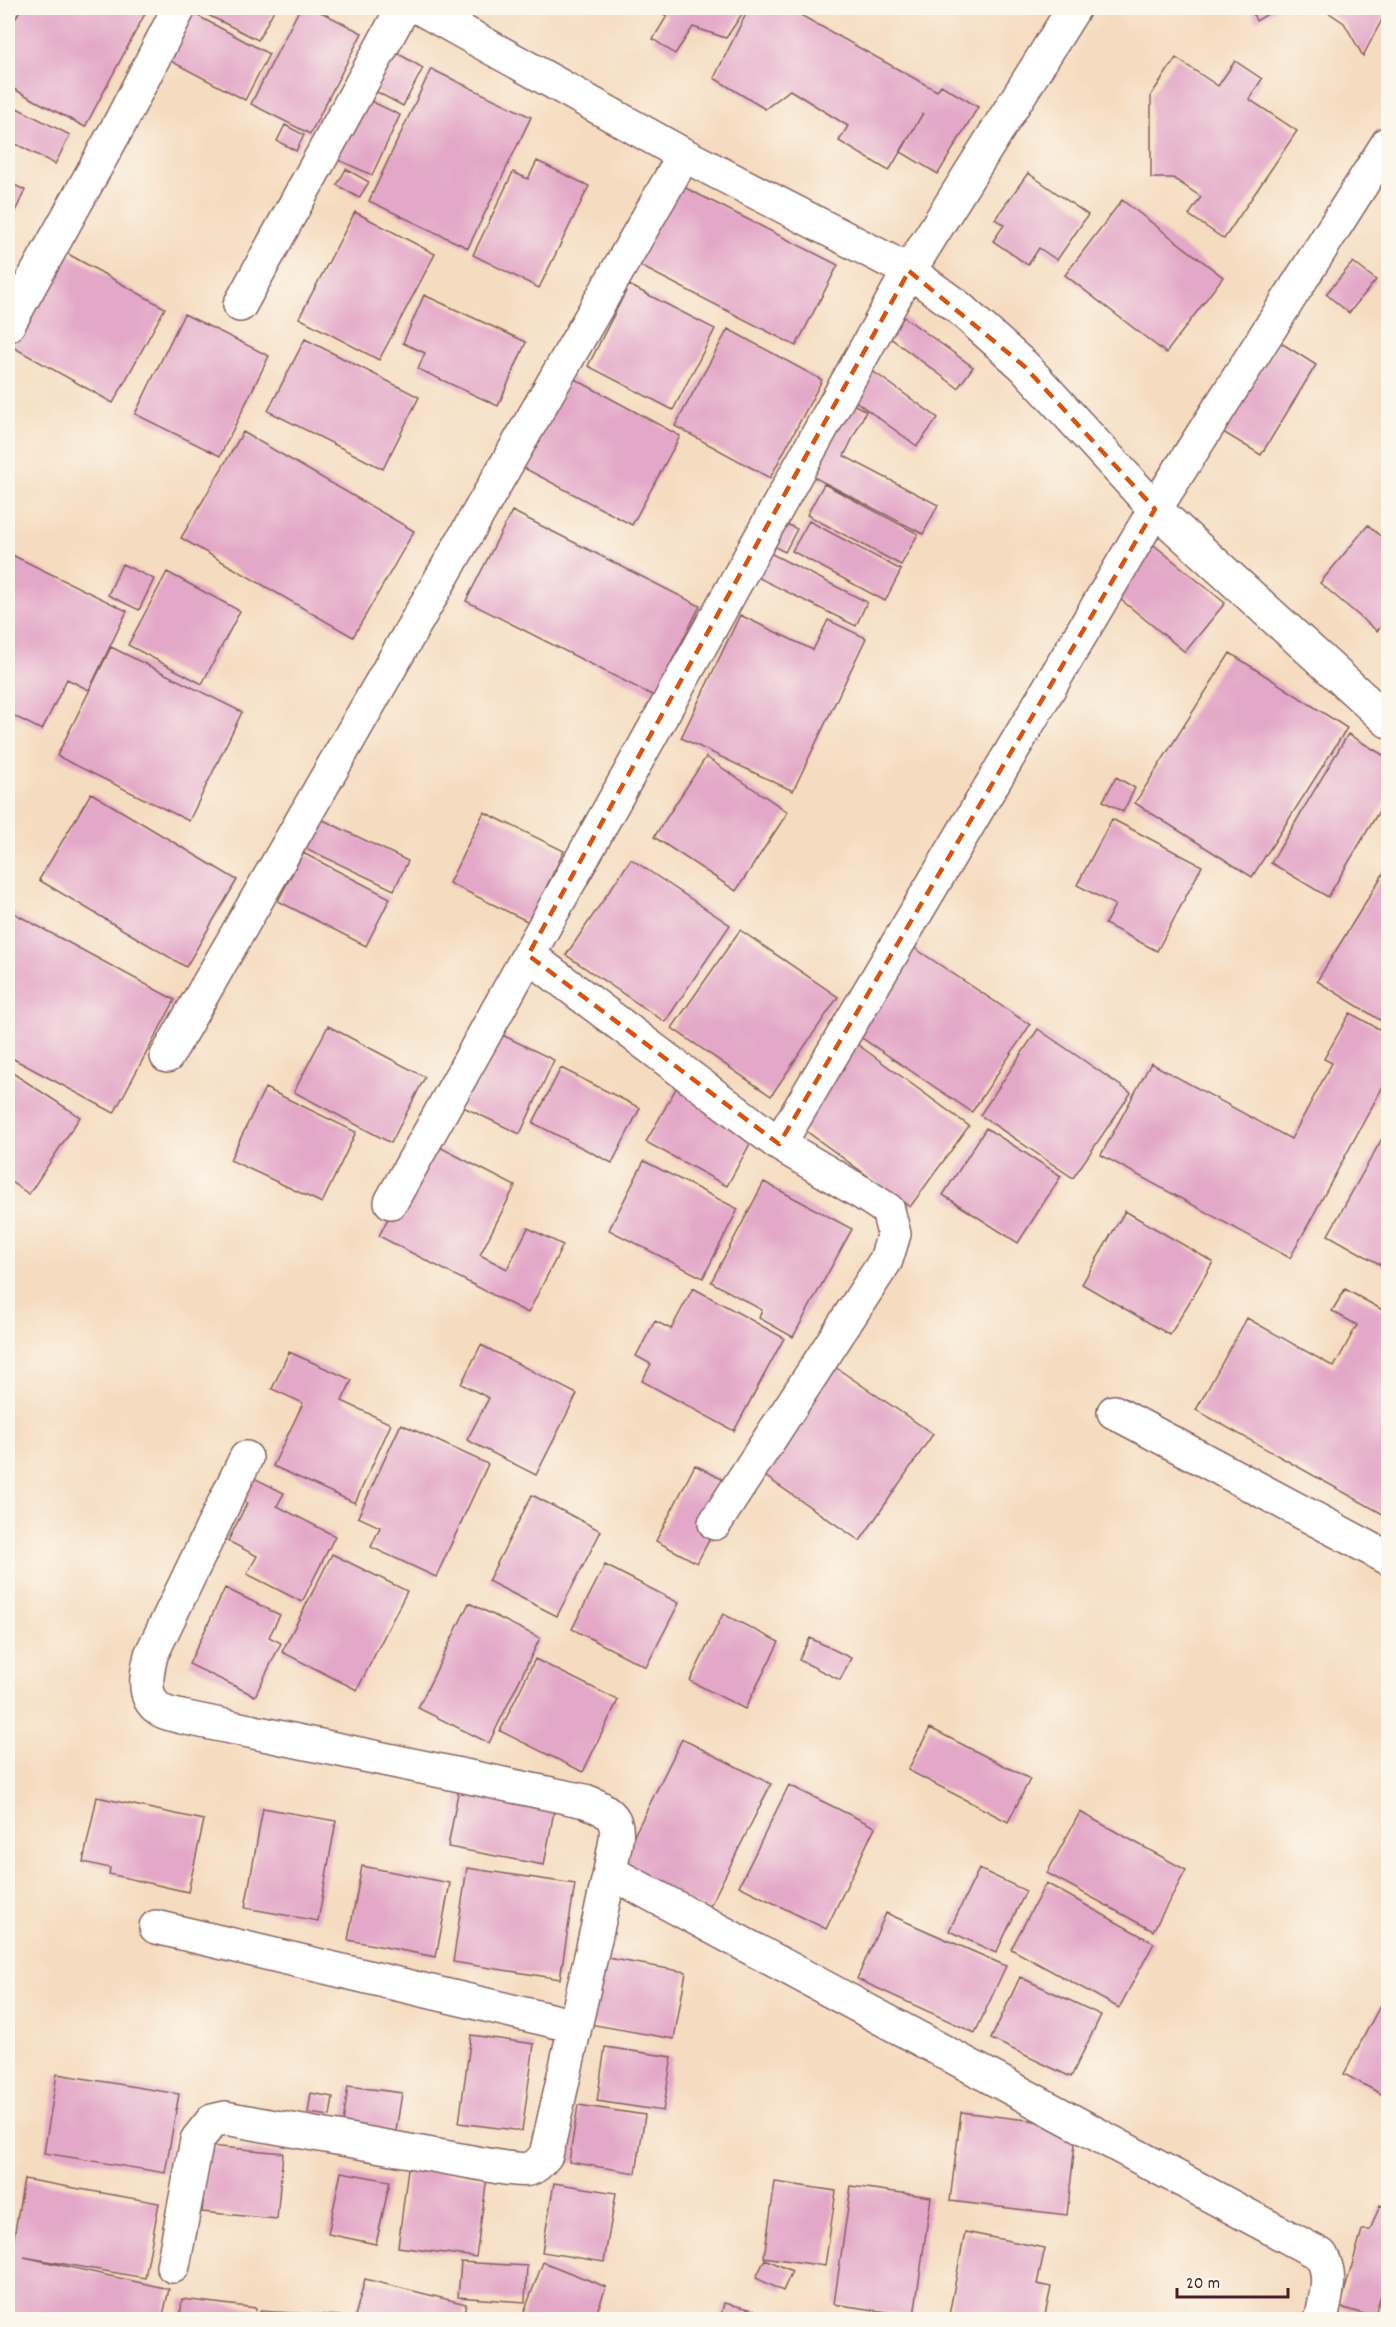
<svg xmlns="http://www.w3.org/2000/svg" width="1396" height="2327" font-family="Dekko,sans-serif">
  <rect width="100%" height="100%" fill="#fbf7ec"/>
  <filter id="ink" filterUnits="userSpaceOnUse"><feTurbulence type="fractalNoise" baseFrequency=".0167" numOctaves="2"/><feDisplacementMap in="SourceGraphic" scale="12" xChannelSelector="R" yChannelSelector="G"/><feConvolveMatrix kernelMatrix="1 2 1 2 8 2 1 2 1" color-interpolation-filters="sRGB"/></filter>
  <filter id="wash" filterUnits="userSpaceOnUse"><feTurbulence type="fractalNoise" baseFrequency=".008" numOctaves="4" result="noise"/><feDisplacementMap in="SourceGraphic" scale="24" xChannelSelector="R" yChannelSelector="G"/><feGaussianBlur stdDeviation="1.35" result="paint"/><feColorMatrix in="noise" values="0 0 0 0 0 0 0 0 0 0 0 0 0 0 0 0 0 1.4 0 .05"/><feComposite in="paint" operator="in"/></filter>
  <g filter="url(#wash)">
    <rect width="100%" height="100%" fill="#f5dbbf"/>
    <g id="blocks">
      <path fill="#e3a7c7" d="M21,8H148L85,127L8,86V33Z
        M194,8H275L258,40Z
        M300,8H313L362,33L310,134L251,104Z
        M653,8H746L726,38L693,27L675,54L653,39L667,16Z
        M749,8H788L937,91L941,85L978,107L938,174L901,152L923,113L889,171L839,141L848,126L790,90L765,109L714,78Z
        M1251,8H1278L1256,21Z
        M1322,8H1388L1363,56L1344,23Z
        M185,9L269,54L245,100L161,56Z
        M385,46L423,68L403,106L364,85Z
        M1176,58L1218,86L1235,61L1262,79L1249,99L1297,131L1224,239L1189,215L1201,197L1173,178H1151V95Z
        M431,69L531,117L468,248L369,201Z
        M354,93L400,115L372,175L325,154Z
        M9,104L70,135L55,164L8,140V108Z
        M285,125L304,135L296,151L277,141Z
        M537,161L589,186L539,288L473,255L513,172L528,179Z
        M346,169L369,182L359,198L337,185Z
        M1028,173L1088,215L1057,260L1039,248L1028,265L993,241L1004,225L995,219Z
        M658,174L838,265L796,346L617,254Z
        M8,182L25,190L8,227Z
        M1122,200L1223,277L1166,353L1065,275Z
        M355,212L435,254L379,360L299,318Z
        M61,250L165,308L113,403L9,345Z
        M1353,262L1376,280L1349,313L1326,294Z
        M629,285L715,329L673,410L588,366Z
        M424,295L526,342L498,406L418,369L425,353L403,343Z
        M184,314L269,356L220,456L135,414Z
        M904,317L973,367L958,388L889,337Z
        M728,329L822,380L770,478L675,426Z
        M305,339L419,397L383,469L268,411Z
        M1278,341L1316,365L1261,455L1223,432Z
        M867,367L938,418L917,446L847,395Z
        M571,377L680,436L632,525L522,467Z
        M840,397L866,411L844,456L938,505L923,534L802,471Z
        M243,432L414,531L353,637L181,538Z
        M824,484L918,534L901,565L807,515Z
        M512,511L700,606L654,696L466,601Z
        M778,520L797,529L785,552L767,543Z
        M809,521L901,570L885,601L792,551Z
        M1368,525L1388,543V618L1377,631L1320,583Z
        M1138,532L1225,603L1185,652L1098,581Z
        M764,550L867,602L856,626L751,574Z
        M8,553L127,611L89,690L67,679L42,730L8,713Z
        M122,564L154,579L139,610L108,595Z
        M167,572L240,611L202,684L128,645Z
        M740,615L813,650L828,620L866,638L793,791L681,738Z
        M111,647L242,712L189,821L57,756Z
        M1230,653L1347,728L1252,877L1135,803Z
        M1348,734L1388,758V796L1328,897L1271,863Z
        M706,757L788,812L736,891L654,837Z
        M1116,777L1135,788L1123,812L1103,801Z
        M91,793L237,880L186,967L39,880Z
        M484,812L564,851L529,922L449,883Z
        M317,817L408,861L394,890L303,847Z
        M1112,819L1202,866L1157,951L1105,924L1115,905L1077,885Z
        M303,853L390,898L366,946L278,901Z
        M631,859L730,925L665,1022L566,955Z
        M1388,866V1025L1317,981Z
        M8,910L175,1000L114,1113L8,1056Z
        M740,930L838,997L771,1096L672,1028Z
        M913,947L1030,1025L972,1112L856,1034Z
        M1350,1013L1388,1034V1077L1290,1258L1101,1155L1151,1063L1291,1139L1332,1063L1324,1059Z
        M328,1026L425,1077L391,1143L294,1092Z
        M1038,1029L1131,1093L1073,1178L980,1115Z
        M496,1032L554,1060L520,1134L461,1106Z
        M857,1044L969,1126L910,1207L798,1125Z
        M561,1068L640,1108L612,1163L533,1123Z
        M8,1070L80,1117L29,1194L8,1180Z
        M683,1076L763,1120L727,1186L646,1142Z
        M265,1088L356,1132L322,1203L230,1160Z
        M986,1128L1061,1176L1018,1243L943,1195Z
        M1388,1128V1269L1328,1235Z
        M428,1141L515,1186L480,1255L507,1269L528,1228L563,1245L528,1313L379,1236Z
        M644,1161L738,1209L703,1278L609,1230Z
        M764,1182L852,1229L793,1337L759,1318L762,1310L711,1282Z
        M1125,1211L1213,1262L1170,1335L1082,1284Z
        M693,1288L784,1338L734,1431L642,1381L651,1364L636,1356L655,1321L671,1329Z
        M1345,1289L1388,1313V1517L1196,1410L1247,1318L1334,1367L1357,1325L1332,1311Z
        M481,1345L577,1394L536,1475L467,1440L489,1398L461,1384Z
        M289,1352L352,1380L342,1401L391,1424L355,1503L273,1466L303,1403L272,1389Z
        M835,1367L933,1434L860,1541L762,1474Z
        M401,1424L488,1464L436,1577L371,1547L380,1527L358,1517Z
        M695,1465L737,1487L697,1563L656,1541Z
        M244,1473L284,1493L277,1506L335,1536L302,1602L247,1574L257,1556L228,1541L247,1503L232,1496Z
        M532,1495L601,1531L557,1616L488,1581Z
        M332,1554L407,1591L357,1690L282,1652Z
        M605,1565L679,1603L646,1667L572,1629Z
        M225,1588L280,1615L269,1637L281,1643L255,1696L189,1664Z
        M469,1603L540,1638L489,1743L418,1708Z
        M723,1614L779,1642L745,1709L690,1681Z
        M810,1638L851,1658L840,1680L799,1660Z
        M535,1659L618,1700L583,1772L500,1731Z
        M930,1728L1030,1779L1008,1822L908,1770Z
        M682,1739L771,1784L708,1910L619,1866Z
        M460,1782L556,1800L544,1865L448,1847Z
        M789,1785L875,1827L826,1929L739,1886Z
        M97,1797L204,1820L188,1892L109,1874L110,1868L83,1862Z
        M263,1808L336,1821L318,1921L245,1908Z
        M1080,1812L1186,1870L1153,1931L1047,1873Z
        M362,1866L450,1883L436,1957L348,1940Z
        M467,1868L575,1884L560,1979L453,1962Z
        M979,1869L1026,1891L996,1953L949,1931Z
        M1046,1883L1154,1943L1119,2008L1011,1949Z
        M886,1913L1006,1966L975,2033L857,1979Z
        M602,1957L686,1972L674,2039L589,2024Z
        M1020,1977L1101,2015L1071,2077L991,2039Z
        M1380,2006L1388,2010V2080L1381,2094L1344,2074Z
        M471,2035L534,2044L522,2131L459,2123Z
        M605,2047L672,2057L663,2111L597,2101Z
        M57,2074L179,2094L165,2173L44,2153Z
        M348,2086L402,2093L396,2131L343,2124Z
        M311,2093L333,2097L330,2116L308,2113Z
        M578,2105L645,2115L636,2173L569,2162Z
        M961,2112L1077,2126L1067,2215L950,2201Z
        M209,2146L283,2153L277,2219L202,2212Z
        M408,2168L487,2178L476,2257L398,2247Z
        M341,2172L390,2181L376,2244L328,2234Z
        M24,2179L159,2203L145,2278L24,2257L169,2289L162,2320H8V2253L11,2254Z
        M775,2182L836,2191L825,2266L764,2257Z
        M554,2183L616,2193L604,2262L542,2252Z
        M851,2186L931,2197L914,2316L834,2304Z
        M1380,2205L1388,2209V2290L1383,2288L1374,2317L1340,2307L1362,2230H1370Z
        M965,2232L1045,2248L1037,2284L1051,2287L1044,2320H948Z
        M765,2259L792,2271L783,2291L756,2278Z
        M461,2262L527,2266L525,2302L458,2297Z
        M543,2262L606,2287L594,2320H521Z
        M365,2279L466,2304L462,2320H354Z
        M182,2299L256,2308L255,2320H180Z
        M724,2303L754,2310L752,2320H720Z
        M260,2311L340,2316V2320H259Z"/>
    </g>
  </g>
  <g filter="url(#ink)">
    <use href="#blocks" fill-opacity="0" stroke="#86615f" stroke-width="1.5"/>
    <g fill="none" stroke-linecap="round" stroke-linejoin="round">
      <defs>
        <path id="street" d="M240,305L403,8
          M8,325L120,123L179,8
          M528,955L779,1144L862,1193L888,1210L894,1234L886,1260L715,1523
          M167,1056L684,155
          M779,1144L1155,509L1388,143
          M391,1202L909,271L1074,8
          M1114,1412L1388,1558
          M610,1872L1321,2255C1333,2276 1326,2296 1321,2320
          M156,1927L575,2026
          M173,2266L197,2140L212,2121L225,2118L505,2168C527,2170 532,2173 546,2155L610,1872C616,1833 629,1817 585,1801L182,1717C175,1715 165,1714 159,1709C141,1697 147,1672 151,1655L246,1458"/>
        <path id="secondary" d="M420,8L684,155L909,271L957,306L1024,366L1155,509L1388,721"/>
      </defs>
      <use href="#street" stroke="#86615f" stroke-width="36"/>
      <use href="#secondary" stroke="#86615f" stroke-width="36"/>
      <use href="#street" stroke="#fff" stroke-width="33"/>
      <use href="#secondary" stroke="#fff" stroke-width="33"/>
    </g>
  </g>
  <path fill="none" stroke="#d8530f" stroke-width="4.5" stroke-dasharray="12 8" stroke-linejoin="round" d="M909,271L1024,366L1155,509L779,1144L528,955Z"/>
  <rect width="1396" height="2327" fill="none" stroke="#fbf7ec" stroke-width="30"/>
  <path d="M1177 2288v9h111v-9" fill="none" stroke="#4a1f2b" stroke-width="3"/>
  <text x="1186" y="2288" font-size="18" fill="#4a1f2b" stroke="#fbf7ec" stroke-width="4.5" paint-order="stroke">20 m</text>
</svg>
